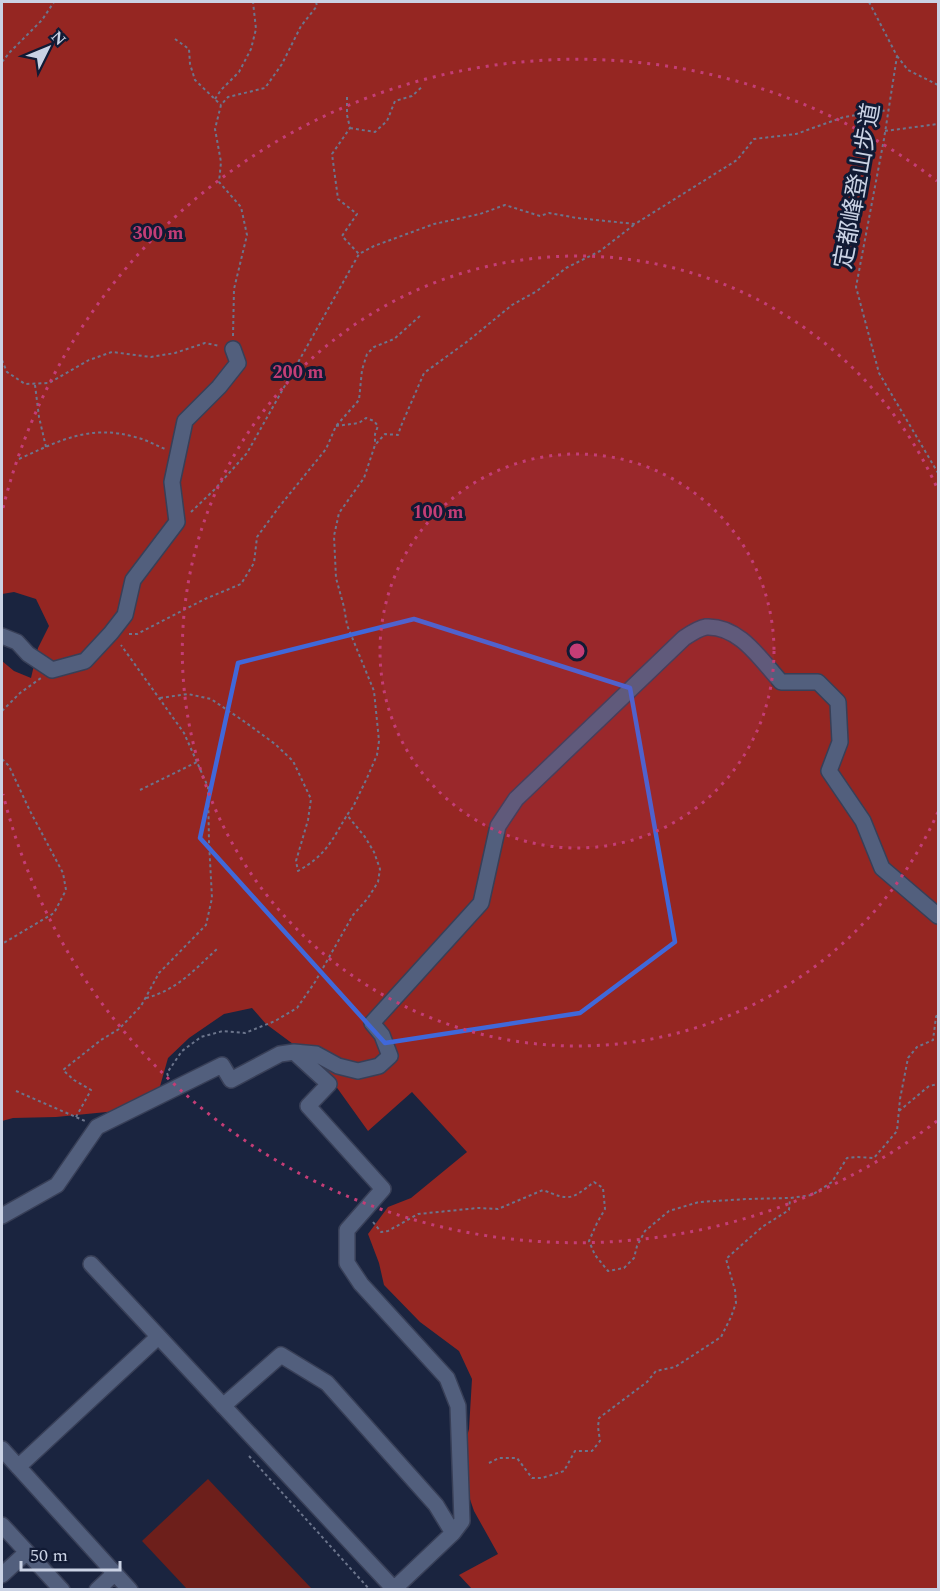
<svg xmlns="http://www.w3.org/2000/svg" width="940" height="1591" font-family="Spectral,'Noto Sans SC',serif">
  <rect width="100%" height="100%" fill="#1a243f"/>
  <path fill="#6d1f1b" d="M208,1479L312,1589H187L142,1541Z"/>
  <path fill="#952622" d="M2,2H938V1589H472L459,1575L498,1554L474,1511L459,1467L469,1429L472,1379L459,1351L420,1322L384,1285L379,1263L368,1234L388,1207L411,1198L467,1152L412,1092L368,1131L320,1064L266,1024L252,1008L224,1014L189,1038L168,1058L157,1097L127,1110L56,1117L13,1118L2,1121V661L14,671L31,678L38,648L49,626L36,599L14,592L2,594Z"/>
  <g fill="none" stroke-linecap="round" stroke-linejoin="round">
    <defs>
      <path id="minor" d="M2,636L17,642L28,654L52,670L85,661L111,633L125,615L133,580L177,522L172,482L185,421L219,387L238,363L233,349
        M294,1052L329,1084L308,1106L383,1189L347,1230V1263L361,1284L447,1378L458,1406L462,1521L453,1533L394,1589
        M2,1216L57,1185L97,1127L222,1065L231,1080L280,1054L294,1052L316,1054L338,1066L358,1071L379,1066L390,1056L382,1035L372,1023L481,903L498,826L516,799L684,638C690,634 699,628 706,627C739,625 761,660 781,682H818L838,702L840,742L829,771L863,821L882,868L938,916
        M91,1264L395,1590
        M223,1406L281,1355L327,1383L436,1505L453,1533
        M2,1449L130,1590
        M18,1467L158,1337
        M2,1525L62,1590
        M2,1575L27,1552
        M97,1590L115,1573"/>
    </defs>
    <use href="#minor" stroke="#383f57" stroke-width="18"/>
    <path stroke="#6c758c" stroke-width="2" stroke-dasharray="3 3" stroke-linecap="butt" d="M869,2L897,56L884,139L856,287L879,373L938,473
      M175,39L189,49L190,64L195,80L221,105
      M897,56L908,70L938,85
      M2,62L10,52L42,20L54,2
      M347,97V115L350,128L332,154L338,199L357,214L342,236L359,254
      M215,99L221,90L239,72L251,49L256,29L253,2
      M350,128L375,132L387,121L395,101L412,96L423,86
      M885,131L938,124
      M233,336L234,289L247,235L241,207L219,182L221,162L215,129L221,105L228,97L265,88L282,64L301,26L317,6L316,2
      M2,360L7,372L25,384L49,383L89,360L112,352L151,357L175,353L205,343L220,346
      M35,385L39,417L46,447
      M336,426L359,423L366,418L374,421L378,426L375,434V445
      M19,459C59,441 89,424 135,437C145,439 155,445 165,449
      M191,512L214,490L247,453L359,254L374,246L434,224L480,214L505,205L540,216L549,213L577,218L635,224L737,160L754,139L796,134L844,117L888,110
      M129,634H137L205,599L241,584L254,563L257,537L279,507L326,449L336,426L359,400L362,370L367,354L374,347L394,339L420,316
      M160,698L188,694L211,699L245,722L275,744L293,761L311,799L308,820L296,861L298,871C326,855 331,842 347,815
      M2,711L20,693L41,678
      M2,759L9,766L30,811L63,873L66,890L54,913L2,944
      M140,790L197,762
      M146,998C177,990 194,970 217,949
      M168,1076L167,1073L182,1051L201,1037L223,1031L245,1033L275,1021L297,1008L315,982L353,915L368,898L378,882L380,869L374,852L365,837L347,815L353,807L367,778L377,755L379,741L374,691L347,625L344,607L336,578L334,536L339,513L364,478L375,445L385,434L398,435L401,426L424,373L468,341L512,305L537,291L566,268L600,251L635,224
      M16,1091L85,1121
      M899,1111L929,1086L938,1084
      M76,1117L91,1090L74,1080L63,1070L101,1040L119,1029L141,1006L159,973L206,925L212,898L209,842L208,787L184,733L121,645
      M373,1222L381,1232L388,1231L418,1214L478,1208L498,1209L543,1190C570,1201 571,1200 594,1182L603,1188L605,1209L597,1223L589,1241L595,1255L608,1271L624,1268L634,1258L637,1246L645,1231L669,1211L699,1202L747,1199L790,1198L812,1195L832,1182L847,1158L857,1157L874,1158L897,1131L900,1099L908,1058L917,1047L933,1040L936,1017L938,1013
      M249,1456L370,1590
      M489,1463L499,1458H517L532,1478H542L564,1471L575,1451H592L600,1441L598,1427L599,1418L647,1382L656,1371L675,1367L721,1337L731,1317L736,1303L735,1290L726,1259L762,1227L789,1210L790,1199"/>
    <use href="#minor" stroke="#525f7d" stroke-width="15"/>
  </g>
  <path fill="none" stroke="#4068da" stroke-width="4.5" stroke-linejoin="round" d="M414,619L630,688L675,942L580,1013L385,1043L200,838L238,663Z"/>
  <circle cx="577" cy="651" r="197" fill="#c43d76" fill-opacity=".12"/>
  <g fill="none" stroke="#c43d76" stroke-width="3" stroke-dasharray="3 6">
    <circle cx="577" cy="651" r="197"/>
    <path d="M938 812A395 395 0 1 1 938 490"/>
    <path d="M937 1121A592 592 0 0 1 3 794M3 508A592 592 0 0 1 937 181"/>
  </g>
  <g text-anchor="middle" dominant-baseline="central" stroke-width="6" stroke-linejoin="round" paint-order="stroke">
    <g font-size="24" fill="#cad2e4" stroke="#111a34">
      <text transform="translate(858 186) rotate(-80)">定都峰登山步道</text>
    </g>
  </g>
  <circle cx="577" cy="651" r="9" fill="#c43d76" stroke="#111a34" stroke-width="3"/>
  <g font-size="18" text-anchor="middle" font-weight="bold" fill="#c43d76" stroke="#111a34" stroke-width="6" stroke-linejoin="round" paint-order="stroke">
    <text x="158" y="239">300 m</text>
    <text x="298" y="378">200 m</text>
    <text x="438" y="518">100 m</text>
  </g>
  <rect width="940" height="1591" fill="none" stroke="#cad2e4" stroke-width="6"/>
  <g transform="translate(48 48) rotate(47)" stroke="#111a34" stroke-width="4.5" paint-order="stroke">
  <path d="M0-4.5L10 22L0 15L-10 22Z" fill="#cad2e4"/>
  <text y="-9" font-size="16" font-weight="bold" text-anchor="middle" fill="#cad2e4">N</text>
  </g>
  <path d="M21 1561v9h99v-9" fill="none" stroke="#cad2e4" stroke-width="3"/>
  <text x="30" y="1561" font-size="18" fill="#cad2e4" stroke="#111a34" stroke-width="4.5" paint-order="stroke">50 m</text>
</svg>
